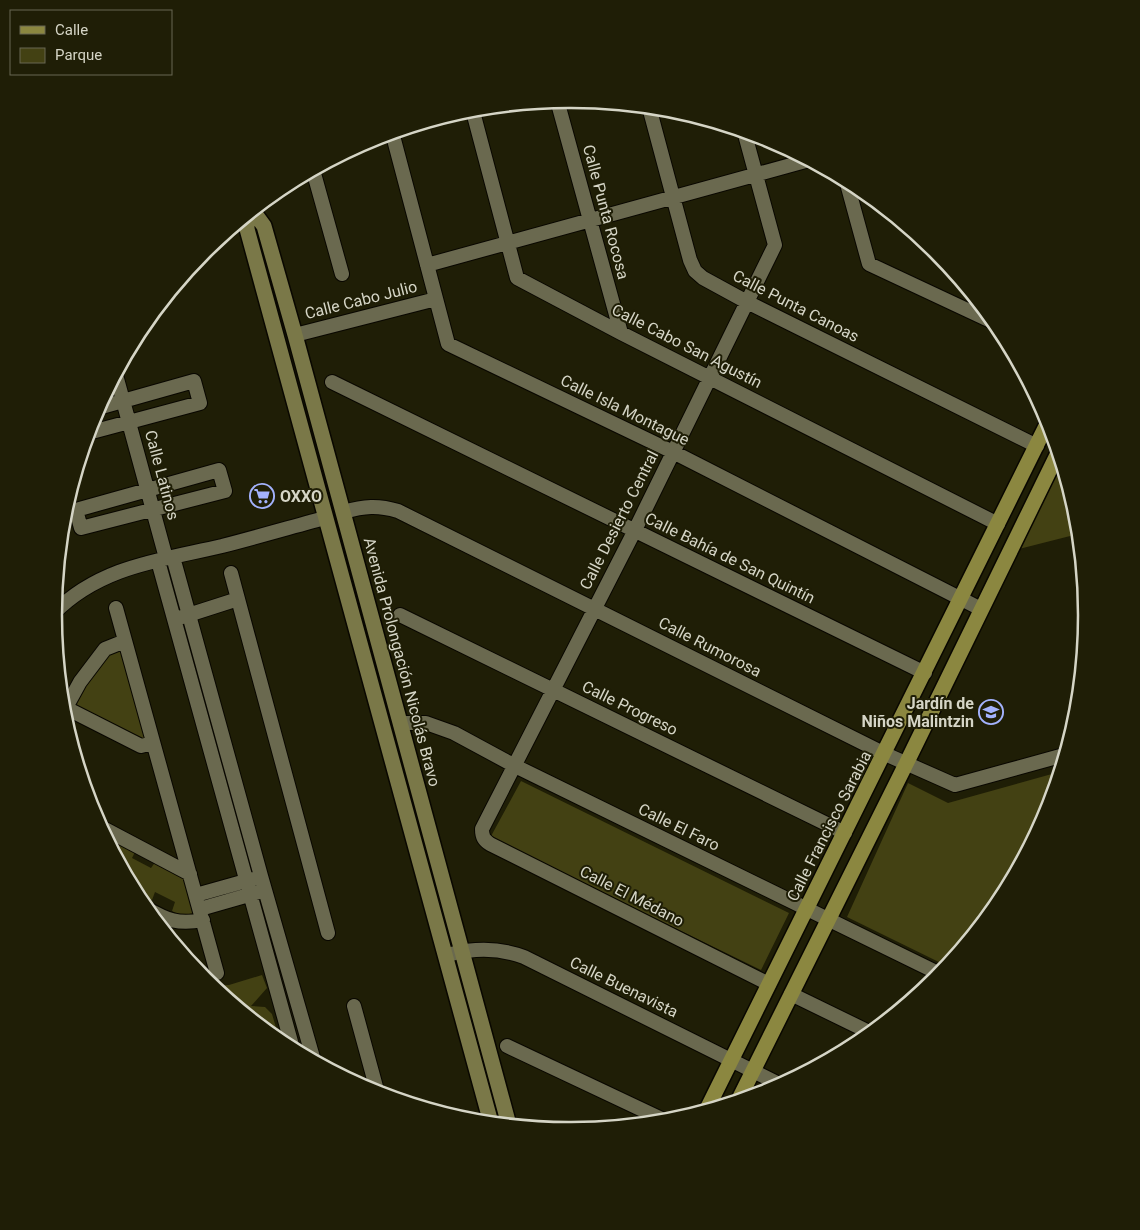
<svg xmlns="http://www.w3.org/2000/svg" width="1140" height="1230" font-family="Roboto,sans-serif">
  <rect width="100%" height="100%" fill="#1f1e06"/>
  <path fill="#434113" d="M1060,461L1076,515L1078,534L1019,549Z
    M124,645L148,737L138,740L74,706L83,683L106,651Z
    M1059,772L1047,813L999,902L947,966L847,917L908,783L948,803Z
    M521,781L789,913L761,970L490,838Z
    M104,832L136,850L132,858L151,868L156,861L186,876L196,912L182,916L172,911L175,902L155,892L152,900L135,890Z
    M262,975L267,988L251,1006L265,1007L272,1014L280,1041L212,986L229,985Z"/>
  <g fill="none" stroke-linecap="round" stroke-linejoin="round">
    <defs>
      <path id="street" d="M557,100L621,333
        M649,107L690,260L695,271L703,278L747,302L1037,446
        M472,108L517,278L621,333L998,524
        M744,131L775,245L635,530L482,829C482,837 484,840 490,844L769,984
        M392,132L448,344L673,452L981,609
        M313,170L342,274
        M846,180L869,264L995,323
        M427,265L809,160
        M295,335L436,299
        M116,375L166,558
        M332,382L925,673
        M88,433L200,403L194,381L98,408
        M219,470L225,491L81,528L76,510Z
        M344,512C364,506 378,505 398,511L885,754L955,785L1064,755
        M173,557L261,876L314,1061
        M158,561L293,1049
        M231,573L328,933
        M116,608L217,973
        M54,613C100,566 162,560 222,546C257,537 291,527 325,518
        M400,615L845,833
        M182,617L238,599
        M66,708L141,746L153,743
        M63,713L80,682L105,649L125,641
        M400,723H426L454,733L515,766L940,974
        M101,827L190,874
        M196,895L253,879
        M146,908C167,920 178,925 203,920
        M200,909L259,892
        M451,954C475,948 500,948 524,957L781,1085
        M791,994L871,1033
        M354,1006L378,1094
        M507,1046L668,1122"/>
      <path id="secondary" d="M253,211L264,226L295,335L509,1125
        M247,216V229L491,1123"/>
      <path id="primary" d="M738,1101L906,764L1058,453
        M706,1111L1048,422"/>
    </defs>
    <use href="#street" stroke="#090700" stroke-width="16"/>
    <use href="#secondary" stroke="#090700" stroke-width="18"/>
    <use href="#primary" stroke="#090700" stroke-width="18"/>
    <use href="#street" stroke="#6a694f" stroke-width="14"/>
    <use href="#secondary" stroke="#7a7848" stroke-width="15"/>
    <use href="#primary" stroke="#8b8740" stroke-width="15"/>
  </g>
  <defs>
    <symbol id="supermarket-ring" viewBox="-11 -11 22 22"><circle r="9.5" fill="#1f1e06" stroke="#a3b2fd" stroke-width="1.5"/><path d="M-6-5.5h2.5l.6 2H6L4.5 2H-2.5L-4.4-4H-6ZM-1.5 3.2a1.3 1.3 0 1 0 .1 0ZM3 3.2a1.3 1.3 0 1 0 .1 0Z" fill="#a3b2fd"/></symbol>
    <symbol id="school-ring" viewBox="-11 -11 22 22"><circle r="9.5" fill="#1f1e06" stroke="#a3b2fd" stroke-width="1.5"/><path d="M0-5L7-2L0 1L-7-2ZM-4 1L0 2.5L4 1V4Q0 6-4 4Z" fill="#a3b2fd"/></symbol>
  </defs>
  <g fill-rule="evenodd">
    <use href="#supermarket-ring" x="248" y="482" width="28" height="28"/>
    <use href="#school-ring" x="977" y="698" width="28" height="28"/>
  </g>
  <g text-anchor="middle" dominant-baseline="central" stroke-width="4" stroke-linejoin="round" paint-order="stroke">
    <g font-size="16" fill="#d5d5c6" stroke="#1f1e06">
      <text transform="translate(606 212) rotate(75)">Calle Punta Rocosa</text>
      <text transform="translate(361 300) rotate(-14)">Calle Cabo Julio</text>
      <text transform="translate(796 306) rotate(27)">Calle Punta Canoas</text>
      <text transform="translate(687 346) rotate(27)">Calle Cabo San Agustín</text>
      <text transform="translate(625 410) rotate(26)">Calle Isla Montague</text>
      <text transform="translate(162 475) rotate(75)">Calle Latinos</text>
      <text transform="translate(619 520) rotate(-63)">Calle Desierto Central</text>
      <text transform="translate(730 558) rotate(26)">Calle Bahía de San Quintín</text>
      <text transform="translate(710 647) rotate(27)">Calle Rumorosa</text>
      <text transform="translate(402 662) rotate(75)">Avenida Prolongación Nicolás Bravo</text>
      <text transform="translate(630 708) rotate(26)">Calle Progreso</text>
      <text transform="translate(829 826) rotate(-63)">Calle Francisco Sarabia</text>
      <text transform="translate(679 827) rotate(26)">Calle El Faro</text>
      <text transform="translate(632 896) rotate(27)">Calle El Médano</text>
      <text transform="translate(624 987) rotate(26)">Calle Buenavista</text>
    </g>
    <g font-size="16" font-weight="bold" fill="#d5d5c6" stroke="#1f1e06" text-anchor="start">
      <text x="280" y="496">OXXO</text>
      <text x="974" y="703" text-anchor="end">Jardín de<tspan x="974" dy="18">Niños Malintzin</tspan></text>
    </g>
  </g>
  <path d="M0 0H1140V1230H0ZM569 108H571A507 507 0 0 1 1078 615V615A507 507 0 0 1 571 1122H569A507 507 0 0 1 62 615V615A507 507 0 0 1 569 108Z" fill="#1f1e06" fill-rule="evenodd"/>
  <path fill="none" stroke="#d5d5c6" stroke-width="2.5" d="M569 108H571A507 507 0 0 1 1078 615V615A507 507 0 0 1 571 1122H569A507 507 0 0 1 62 615V615A507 507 0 0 1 569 108Z"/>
  <rect x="10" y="10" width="162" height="65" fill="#1f1e06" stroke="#686753"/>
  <rect x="20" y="26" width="25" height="8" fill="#8b8740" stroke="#686753"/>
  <text x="55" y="35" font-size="15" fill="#d5d5c6">Calle</text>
  <rect x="20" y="48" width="25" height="15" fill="#434113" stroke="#686753"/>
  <text x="55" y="60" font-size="15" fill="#d5d5c6">Parque</text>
</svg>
